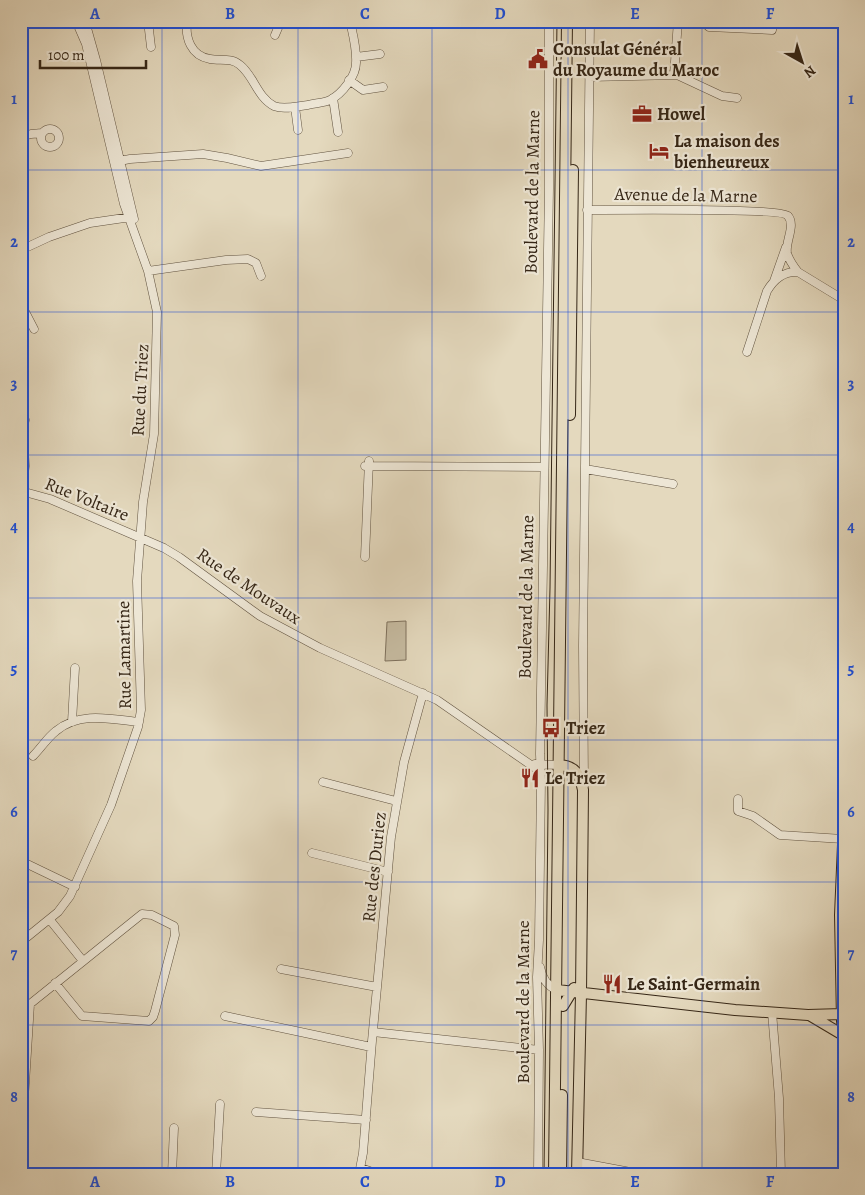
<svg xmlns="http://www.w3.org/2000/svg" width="865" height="1195" font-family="Alegreya,serif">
  <rect width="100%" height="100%" fill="#e4d9be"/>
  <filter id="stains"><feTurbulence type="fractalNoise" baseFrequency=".004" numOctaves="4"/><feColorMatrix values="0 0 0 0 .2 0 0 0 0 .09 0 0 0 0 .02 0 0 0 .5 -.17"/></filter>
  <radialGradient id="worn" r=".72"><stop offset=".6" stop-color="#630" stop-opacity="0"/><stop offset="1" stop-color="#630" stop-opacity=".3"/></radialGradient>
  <path fill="#c6bba1" stroke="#7e705c" d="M406,621V660L385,661L387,622Z"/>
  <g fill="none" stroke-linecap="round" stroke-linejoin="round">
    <defs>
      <path id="minor" d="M85,21L96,60L134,219
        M148,21L151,47
        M187,21C185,38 191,56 210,59C220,61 231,57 240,65C254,76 257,97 274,106C284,110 297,106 308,105C315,103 324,103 330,100C342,94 356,76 356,63C357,49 353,35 350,21
        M702,21L709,27L772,30L773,23
        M275,35L281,21
        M356,57L380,54
        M674,75L678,21
        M589,77L677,75L722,96L737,98
        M349,80L363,90L383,87
        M333,98L338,132
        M295,107L298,130
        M41 138a9 9 0 1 1 18 0a9 9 0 1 1-18 0Z
        M21,137L31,134L42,133
        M114,162L130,159L203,154L227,158L261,166L348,153
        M587,210C610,210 782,208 788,216C796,225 785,242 787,253C789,260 794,267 798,272
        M21,250L49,237L90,223L131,217
        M148,271L226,260L248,259L256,263L261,276
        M774,281L786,247
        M21,304L34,329
        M747,352L767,291C774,279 785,271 798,272L844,300
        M21,406L25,420L23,429L25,466L21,501
        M365,466L544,467
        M585,469L673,484
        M21,491L50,499L164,548L179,557L260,616L320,648L437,700L541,772
        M365,557L369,461
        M72,722L75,668
        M33,756C41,748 47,738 56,731C80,711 111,719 139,722
        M535,764L559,765
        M323,782L396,801
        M584,785L583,646L590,21
        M738,799V811L753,816L780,835L843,839
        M312,853L388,872
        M21,861L75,887
        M50,920L83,961
        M21,942L58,912L70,896L111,805L138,727L141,710L137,581L143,502L154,434L157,312L148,271L124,204L86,44L76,21
        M540,967C542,978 547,986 557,990
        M281,969L377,987
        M772,1012L779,1098L781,1174
        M225,1016L371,1047
        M373,1032L539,1050
        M256,1112L366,1120
        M21,1147L30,1004L142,914L152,915L174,926L175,935L155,1011L153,1017L149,1021L82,1016L55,983
        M577,1162L641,1174
        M361,1168L378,1174
        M172,1174L174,1128
        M216,1174L220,1104
        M359,1174L363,1153L372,1041L391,837L404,762L423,693
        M538,1174L539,1050L537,977L539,940L541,780L540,754L549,188V21
        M646,1174H653"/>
      <path id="major" d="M570,415L573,170
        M559,765C576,766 580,775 583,790L581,994L577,1174
        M844,821L840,915L842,1021L844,1036
        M557,990L735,1010L808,1015L842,1014
        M563,1006L574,988
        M811,1016L843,1035
        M554,1174L567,21
        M561,1174L562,1095"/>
    </defs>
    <use href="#minor" stroke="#615340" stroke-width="9"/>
    <use href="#major" stroke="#352616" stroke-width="12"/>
    <use href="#minor" stroke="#ede6d5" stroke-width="8"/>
    <use href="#major" stroke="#e4d9be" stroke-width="10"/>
    <path stroke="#352616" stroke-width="1" d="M544,1174L548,810L547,705L550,588L557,21"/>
  </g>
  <path fill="none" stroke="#1d4ed8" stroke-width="1" stroke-opacity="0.55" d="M162,21V1174M298,21V1174M432,21V1174M568,21V1174M702,21V1174M21,170H844M21,312H844M21,455H844M21,598H844M21,740H844M21,882H844M21,1025H844"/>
  <defs>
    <symbol id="civic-bare" viewBox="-9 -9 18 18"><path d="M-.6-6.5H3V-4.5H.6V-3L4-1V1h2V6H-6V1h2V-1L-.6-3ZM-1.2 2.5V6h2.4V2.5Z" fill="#8f2418" stroke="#ede6d5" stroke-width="2.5" paint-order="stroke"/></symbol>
    <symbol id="office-bare" viewBox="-9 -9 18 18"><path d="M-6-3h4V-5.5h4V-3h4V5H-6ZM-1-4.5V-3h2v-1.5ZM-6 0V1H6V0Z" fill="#8f2418" stroke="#ede6d5" stroke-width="2.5" paint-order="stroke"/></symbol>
    <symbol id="hotel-bare" viewBox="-9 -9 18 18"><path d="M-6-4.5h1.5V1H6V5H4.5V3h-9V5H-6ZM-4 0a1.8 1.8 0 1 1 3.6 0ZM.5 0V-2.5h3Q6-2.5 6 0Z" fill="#8f2418" stroke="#ede6d5" stroke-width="2.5" paint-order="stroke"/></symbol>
    <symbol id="bus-bare" viewBox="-9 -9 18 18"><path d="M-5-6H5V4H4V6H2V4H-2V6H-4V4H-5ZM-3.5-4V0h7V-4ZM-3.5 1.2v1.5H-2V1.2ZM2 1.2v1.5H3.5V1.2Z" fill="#8f2418" stroke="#ede6d5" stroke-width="2.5" paint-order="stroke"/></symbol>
    <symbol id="restaurant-bare" viewBox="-9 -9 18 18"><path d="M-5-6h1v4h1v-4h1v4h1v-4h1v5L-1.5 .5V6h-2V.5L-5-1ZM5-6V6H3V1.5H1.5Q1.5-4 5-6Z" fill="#8f2418" stroke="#ede6d5" stroke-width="2.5" paint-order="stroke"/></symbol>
  </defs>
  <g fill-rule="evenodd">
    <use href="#civic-bare" x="524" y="45" width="28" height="28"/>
    <use href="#office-bare" x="628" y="100" width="28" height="28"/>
    <use href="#hotel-bare" x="645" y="137" width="28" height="28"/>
    <use href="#bus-bare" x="537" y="714" width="28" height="28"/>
    <use href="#restaurant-bare" x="516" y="764" width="28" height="28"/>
    <use href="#restaurant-bare" x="598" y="970" width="28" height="28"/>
  </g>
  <g text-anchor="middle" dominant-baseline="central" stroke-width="4.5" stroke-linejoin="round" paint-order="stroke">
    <g font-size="18" font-weight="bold" fill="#352616" stroke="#ede6d5" text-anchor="start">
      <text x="553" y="49">Consulat Général<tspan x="553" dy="21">du Royaume du Maroc</tspan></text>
      <text x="657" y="114">Howel</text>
      <text x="674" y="141">La maison des<tspan x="674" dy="21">bienheureux</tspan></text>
      <text x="566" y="728">Triez</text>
      <text x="545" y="778">Le Triez</text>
      <text x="627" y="984">Le Saint-Germain</text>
    </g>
    <g font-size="18" fill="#352616" stroke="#ede6d5">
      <text transform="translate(532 192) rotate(-89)">Boulevard de la Marne</text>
      <text transform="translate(686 195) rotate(1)">Avenue de la Marne</text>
      <text transform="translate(140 390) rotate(-87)">Rue du Triez</text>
      <text transform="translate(87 499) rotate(22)">Rue Voltaire</text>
      <text transform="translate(249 586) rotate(34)">Rue de Mouvaux</text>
      <text transform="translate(526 597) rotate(-89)">Boulevard de la Marne</text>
      <text transform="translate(124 655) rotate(-91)">Rue Lamartine</text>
      <text transform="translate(374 867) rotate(-84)">Rue des Duriez</text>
      <text transform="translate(523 1002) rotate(-90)">Boulevard de la Marne</text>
    </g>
  </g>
  <rect width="865" height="1195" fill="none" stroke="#e4d9be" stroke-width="55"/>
  <g transform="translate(802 62) rotate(141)" stroke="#ede6d5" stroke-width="4" paint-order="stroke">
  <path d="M0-4L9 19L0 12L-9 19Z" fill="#352616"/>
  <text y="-8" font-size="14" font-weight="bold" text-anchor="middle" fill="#352616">N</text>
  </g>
  <path d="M40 60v8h106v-8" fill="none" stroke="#352616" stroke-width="2.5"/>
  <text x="48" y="60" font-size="15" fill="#352616" stroke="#ede6d5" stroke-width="4" paint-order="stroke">100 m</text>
  <rect x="28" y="28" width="810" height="1140" fill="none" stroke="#1d4ed8" stroke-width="2"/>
  <g font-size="16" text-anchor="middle" font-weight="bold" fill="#1d4ed8">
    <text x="95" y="19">A</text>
    <text x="230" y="19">B</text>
    <text x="365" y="19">C</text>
    <text x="500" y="19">D</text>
    <text x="635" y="19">E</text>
    <text x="770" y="19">F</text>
    <text x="14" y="104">1</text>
    <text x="851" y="104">1</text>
    <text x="14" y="247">2</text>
    <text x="851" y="247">2</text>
    <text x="14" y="389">3</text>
    <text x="851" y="389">3</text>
    <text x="14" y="532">4</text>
    <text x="851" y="532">4</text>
    <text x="14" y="674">5</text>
    <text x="851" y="674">5</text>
    <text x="14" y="817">6</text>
    <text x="851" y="817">6</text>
    <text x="14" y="959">7</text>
    <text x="851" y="959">7</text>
    <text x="14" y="1102">8</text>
    <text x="851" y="1102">8</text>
    <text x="95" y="1187">A</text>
    <text x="230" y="1187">B</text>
    <text x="365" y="1187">C</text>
    <text x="500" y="1187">D</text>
    <text x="635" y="1187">E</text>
    <text x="770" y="1187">F</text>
  </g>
  <rect width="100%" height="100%" filter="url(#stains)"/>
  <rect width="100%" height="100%" fill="url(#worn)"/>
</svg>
